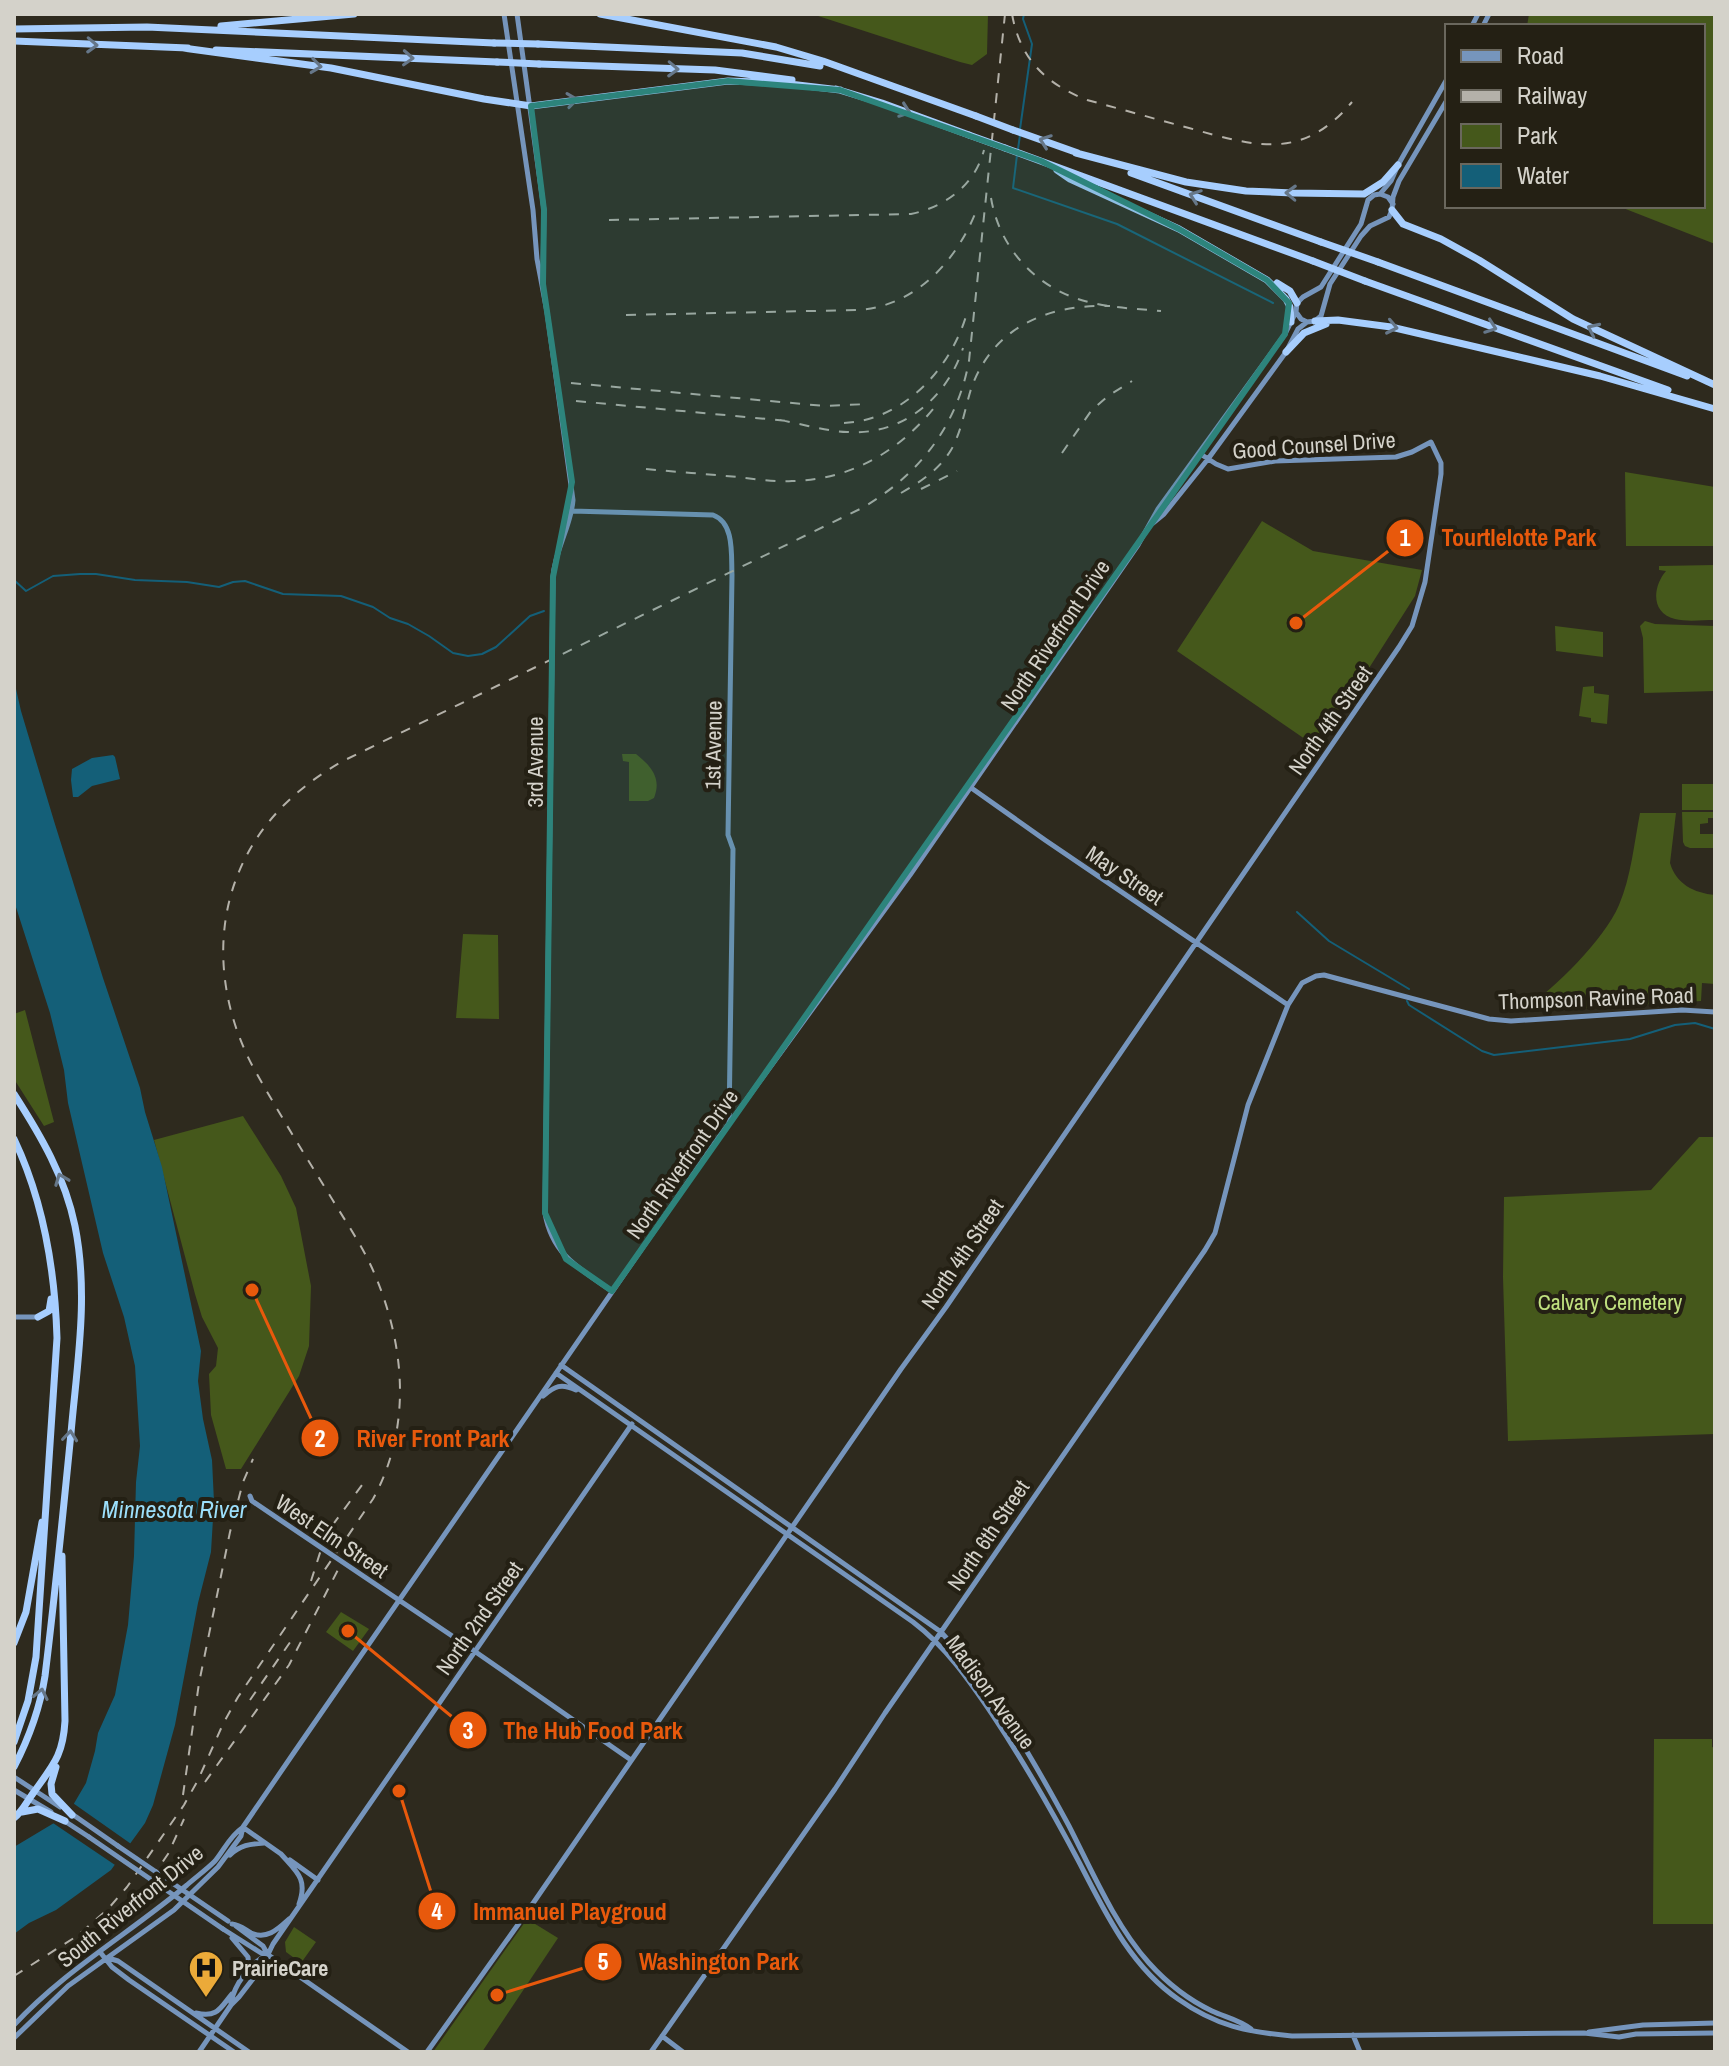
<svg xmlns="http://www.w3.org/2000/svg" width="1729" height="2066" font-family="'Archivo Narrow',sans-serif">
  <rect width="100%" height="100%" fill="#2e2a1e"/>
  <path fill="#45581b" d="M812,14H988L987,54L972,65L960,62Z
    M1529,14H1715V244L1618,206H1703V26H1527Z
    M1625,472L1715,487V546H1626Z
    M1262,521L1313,551L1422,570L1415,596L1318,748L1177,651Z
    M1715,565V620C1702,620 1687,622 1675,619C1650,613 1653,586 1666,571L1659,570V566Z
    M1645,621L1655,624L1715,626V691L1644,693L1643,638L1640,626Z
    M1555,626L1603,632V657L1556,651Z
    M1594,686V693L1609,695L1607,724L1591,722V718L1579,716L1583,687Z
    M622,754H636C651,766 662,778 654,798L648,801H629V762L623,761Z
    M1682,784H1715V810H1682Z
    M1682,812H1715V818H1708V823L1700,824V834H1715V848H1690L1685,846L1683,842Z
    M1640,813H1676L1670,863C1676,884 1694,893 1715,895V984L1702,983L1701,1001L1522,1012C1554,988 1603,942 1619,905C1631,877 1634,844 1640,813Z
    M463,934L498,935L499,1019L456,1018Z
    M25,1010L54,1122L44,1126L14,1079V1014Z
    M243,1116L281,1176L296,1208L311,1286L309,1346L299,1376L241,1469H226L211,1415L209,1374L216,1366L218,1348L202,1317L195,1294L154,1140Z
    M1699,1137H1715V1434L1508,1441L1503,1277L1504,1197L1651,1190Z
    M341,1612L369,1629L353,1651L326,1632Z
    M1654,1739H1712V1747L1715,1748V1924H1653Z
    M527,1919L558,1938L482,2052H433Z
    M294,1927L316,1942L301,1963L286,1952L285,1942Z"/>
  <path fill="#145f78" d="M14,680L21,711L54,821L103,978L140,1088L145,1112L162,1167L201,1351L198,1381L203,1419L212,1460L214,1502L211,1552L198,1603L175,1725L153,1805L145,1823L111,1870L56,1910L29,1923L14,1934V1847L54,1823L69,1812L86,1783L95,1751L98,1733L115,1695L128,1625L134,1556L136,1482L140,1446L135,1366L124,1317L103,1253L68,1103L64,1070L50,1013L14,901Z
    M113,755L115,757L120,779L92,786L78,797H73L71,780L72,769L92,758Z"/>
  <path fill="#2e2a1e" d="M70,1801L134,1846L118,1867L50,1821L65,1809Z"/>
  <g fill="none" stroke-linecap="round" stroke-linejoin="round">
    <path stroke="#145f78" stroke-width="2" d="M1020,129L1032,44L1023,19L1024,14
      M1018,149L1020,135
      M1017,155L1013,188L1117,224L1273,303
      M14,580L26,591L53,576L80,574H96L135,580L187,582L219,587L233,582L245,581L283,594L341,596L373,607L390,618L408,624L429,636L453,653L468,656L482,654L496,647L530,616L544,611
      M1297,912L1329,941L1409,989
      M1407,1001L1409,1005L1482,1051L1494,1055L1630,1039L1675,1025L1695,1023L1715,1029"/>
    <path stroke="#7695bc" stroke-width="5" d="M504,14L533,210L537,259L547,312L573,500C571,527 555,549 553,577L545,1213C552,1255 580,1269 612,1291
      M517,14L544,210L543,275
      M1472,26L1478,14
      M1483,26L1489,14
      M1380,194L1391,181L1398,165L1447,79
      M1393,204L1388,197L1380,194L1374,195L1368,200L1361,224L1321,287L1303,297L1297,303L1296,312L1301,319L1307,322L1315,321L1321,316L1330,284L1361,236L1370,226L1389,217L1392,210L1393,197L1399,181L1447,100
      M572,511L713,515C735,523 731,556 732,575L728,835L733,849L729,1123
      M1153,523L1164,514L1208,459L1286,352L1298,329L1307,322
      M970,787L1045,840L1288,1005
      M14,1317H38
      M561,1365L941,1632C991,1686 1034,1761 1069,1826C1092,1871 1115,1925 1149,1963C1167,1983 1189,2000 1212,2011C1225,2017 1240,2020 1251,2029
      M556,1373L913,1622C946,1647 969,1680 992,1714C1024,1762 1052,1811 1079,1862C1105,1912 1130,1966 1178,1999C1216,2026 1247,2032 1292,2036L1584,2033L1619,2037L1636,2034L1715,2033
      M543,1396C555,1386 561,1383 576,1390
      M250,1496L252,1501L470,1648L631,1760
      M14,1777L60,1807
      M14,1790L51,1812
      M72,1814L118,1846
      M63,1820L89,1837
      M244,1828L281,1854
      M281,1854C297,1872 308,1879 299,1904
      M230,1855C240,1845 250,1844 264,1843
      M290,1860L318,1880
      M232,1924C240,1925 244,1929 251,1933C267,1940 278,1929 289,1919
      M236,1926L263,1946L267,1953
      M223,1929L261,1953L267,1954L408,2052
      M232,1938L248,1957L249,1970
      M100,1952L112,1967L129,1980L234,2052
      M108,1958L118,1961L249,2052
      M231,2003C234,1985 250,1963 267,1955
      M196,2013C218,2018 220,2008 232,1994
      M14,2025C65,1970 130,1933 187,1885C196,1877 206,1870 215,1861C224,1850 230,1836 242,1828
      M1589,2032L1643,2025L1715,2023
      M1353,2035L1360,2052
      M662,2036L683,2052
      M14,2038L68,1986L174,1910L218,1867L241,1836L243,1827L295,1751L717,1140L910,875L1138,545L1158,509L1285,334L1296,312
      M199,2052L231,2005L239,1997L262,1967L273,1944L632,1424
      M427,2052L527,1912L901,1369L946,1307L1399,647L1412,626L1425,582L1441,474V463L1431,442L1412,452L1396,457L1275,461L1228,469L1216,464L1199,453
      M651,2052L835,1789L885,1713L1205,1250L1215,1233L1248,1105L1288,1005L1302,983L1316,976L1324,975L1489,1019L1511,1021L1682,1010L1715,1012"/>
    <path stroke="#a7cefe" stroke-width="7" d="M600,14L776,47L823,61L976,116
      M221,26L354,14
      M14,29L147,27L494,43
      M14,41L188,48
      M538,44L742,53L820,66
      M183,48L331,68L484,99L531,106L728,81L781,83L840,90
      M216,50L497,62
      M539,64L715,70L792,80
      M836,89L882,103L969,135
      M1013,130L1078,153
      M1005,148L1313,261
      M1076,153L1186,182L1246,191L1293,193L1364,194L1383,182L1398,165
      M1057,170L1070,179L1179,229L1267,280L1286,299L1290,307L1291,322
      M1131,173L1321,242
      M1392,210L1403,224L1441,239L1479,260L1573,319L1715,385
      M1378,262L1687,376
      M1365,281L1668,390
      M1277,283L1290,291L1297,303
      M1315,321L1338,320L1391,327L1600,376L1715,409
      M1286,352L1304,333L1326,324
      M14,1094C41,1136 65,1177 75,1226C89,1295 77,1364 71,1433C63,1514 55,1595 45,1676C40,1708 29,1738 14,1767
      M14,1139C43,1200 55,1271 57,1338L36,1657L28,1701L14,1742
      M38,1317L49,1311L51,1299
      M14,1643L26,1612L42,1522
      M56,1767L51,1784L52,1794L72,1815
      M22,1812L38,1809L65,1821
      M14,1818C23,1811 27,1801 34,1792C53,1765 63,1756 65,1721L62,1556"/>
    <path stroke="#b4b1a9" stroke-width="2" stroke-dasharray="10 10" stroke-linecap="butt" d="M1012,14C1020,59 1046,84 1087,100C1121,109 1155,119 1189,128C1254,146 1302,162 1352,102
      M991,198C1000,251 1040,292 1093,303C1115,308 1138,309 1161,311
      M609,220L911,214C945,207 975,185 984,150
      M626,315L857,310C915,307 957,261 977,209
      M571,383L825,406L868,404
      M576,401L788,421
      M780,420C802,424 825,431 847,432C902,436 947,398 963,348
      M844,423C905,420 951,368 967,313
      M1062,453L1091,411L1108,396L1132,381
      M646,469C676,472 707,474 737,477C755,479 774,482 792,481C850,480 898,452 934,408
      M921,489L957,471
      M901,493C920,482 939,470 951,450C962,431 965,407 972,386C995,326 1049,304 1110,306
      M311,1581L326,1534L362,1485
      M250,1700L293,1638
      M205,1782L289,1665L342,1562
      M183,1795L199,1683L230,1532L243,1482L253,1459
      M129,1911L168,1854L184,1819
      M14,1976L77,1936L108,1909L127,1887L184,1805L198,1780L223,1724L238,1697L373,1499C413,1426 405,1342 372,1268C361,1244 346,1222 332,1199C305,1155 278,1112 253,1067C207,980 212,877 284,805C302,787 322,773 343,761L862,508C919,475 957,426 969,361L1005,14"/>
    <path stroke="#7695bc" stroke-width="5" d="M89,1837L223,1929
      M118,1846L228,1921"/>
    <path stroke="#a7cefe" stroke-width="7" d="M494,43L538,44
      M497,62L539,64
      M976,116L1013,130
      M969,135L1005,148
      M1321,242L1378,262
      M1313,261L1365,281"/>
  </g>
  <defs><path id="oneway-chevron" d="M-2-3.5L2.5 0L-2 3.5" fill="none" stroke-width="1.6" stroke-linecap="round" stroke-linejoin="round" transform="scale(2)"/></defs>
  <g stroke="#667789">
    <use href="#oneway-chevron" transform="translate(92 45) rotate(2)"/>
    <use href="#oneway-chevron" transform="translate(408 58) rotate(3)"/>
    <use href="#oneway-chevron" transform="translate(316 66) rotate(7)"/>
    <use href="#oneway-chevron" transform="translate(673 69) rotate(2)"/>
    <use href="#oneway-chevron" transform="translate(572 100) rotate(-8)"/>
    <use href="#oneway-chevron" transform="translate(905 111) rotate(20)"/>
    <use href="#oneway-chevron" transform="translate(1045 141) rotate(-160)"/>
    <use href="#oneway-chevron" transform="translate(1291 193) rotate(-178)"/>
    <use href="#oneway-chevron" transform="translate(1195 196) rotate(-160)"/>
    <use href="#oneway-chevron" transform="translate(1392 327) rotate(12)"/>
    <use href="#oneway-chevron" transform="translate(1491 327) rotate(20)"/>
    <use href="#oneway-chevron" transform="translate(1593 329) rotate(-155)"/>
    <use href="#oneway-chevron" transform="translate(61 1179) rotate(-111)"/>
    <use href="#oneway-chevron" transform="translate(70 1436) rotate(-84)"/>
    <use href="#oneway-chevron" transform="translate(41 1694) rotate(-78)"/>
  </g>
  <path fill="#2d847c" fill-opacity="0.2" stroke="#2d847c" stroke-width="6" stroke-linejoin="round" d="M728,81L840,90L1041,161L1179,229L1267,280L1289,303L1285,334L612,1291L566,1259L545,1213L553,577L572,482L543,284L544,210L531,106Z"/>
  <defs>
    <symbol id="hospital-pin" viewBox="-11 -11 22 30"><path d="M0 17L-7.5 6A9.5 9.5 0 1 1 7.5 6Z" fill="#ebaa39" stroke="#242014"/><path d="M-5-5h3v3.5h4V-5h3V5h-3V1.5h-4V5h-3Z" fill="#111"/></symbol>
  </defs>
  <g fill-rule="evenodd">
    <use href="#hospital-pin" x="186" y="1948" width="40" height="54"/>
  </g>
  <g text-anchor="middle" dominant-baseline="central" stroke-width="8" stroke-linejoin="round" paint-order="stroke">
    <g font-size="22" fill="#d4d2ca" stroke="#242014">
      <text transform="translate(1314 445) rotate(-4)">Good Counsel Drive</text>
      <text transform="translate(1055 635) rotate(-56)">North Riverfront Drive</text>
      <text transform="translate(1330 720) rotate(-55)">North 4th Street</text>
      <text transform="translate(713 745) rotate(-89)">1st Avenue</text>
      <text transform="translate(535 762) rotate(-90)">3rd Avenue</text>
      <text transform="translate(1125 875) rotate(34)">May Street</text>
      <text transform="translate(1596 998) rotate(-2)">Thompson Ravine Road</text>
      <text transform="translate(682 1164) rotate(-55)">North Riverfront Drive</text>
      <text transform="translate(962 1254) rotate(-56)">North 4th Street</text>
      <text transform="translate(988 1535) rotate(-56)">North 6th Street</text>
      <text transform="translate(332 1536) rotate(34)">West Elm Street</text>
      <text transform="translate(479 1618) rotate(-55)">North 2nd Street</text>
      <text transform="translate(991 1692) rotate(54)">Madison Avenue</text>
      <text transform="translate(130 1906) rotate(-39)">South Riverfront Drive</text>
    </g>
    <g font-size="22" fill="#c0e17f" stroke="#242014">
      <text x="1610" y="1302">Calvary Cemetery</text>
    </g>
    <g font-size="22" font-weight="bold" fill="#d4d2ca" stroke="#242014" text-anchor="start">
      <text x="232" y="1968">PrairieCare</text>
    </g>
    <g font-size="24" font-style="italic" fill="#9cdffb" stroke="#242014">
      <text x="174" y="1509">Minnesota River</text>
    </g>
  </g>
  <path fill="none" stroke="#e8590c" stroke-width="3" d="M1296 623L1405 538M252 1290L320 1438M348 1631L468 1730M399 1791L437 1911M497 1995L603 1962"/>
  <g fill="#e8590c" stroke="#242014" stroke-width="3">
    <circle cx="1296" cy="623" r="8"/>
    <circle cx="252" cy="1290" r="8"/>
    <circle cx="348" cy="1631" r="8"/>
    <circle cx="399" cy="1791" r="8"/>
    <circle cx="497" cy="1995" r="8"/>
    <circle cx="1405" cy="538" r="20"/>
    <circle cx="320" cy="1438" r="20"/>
    <circle cx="468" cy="1730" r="20"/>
    <circle cx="437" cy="1911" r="20"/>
    <circle cx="603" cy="1962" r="20"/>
  </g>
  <g font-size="24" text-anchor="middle" font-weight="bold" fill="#fff">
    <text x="1405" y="546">1</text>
    <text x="320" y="1447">2</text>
    <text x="468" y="1739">3</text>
    <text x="437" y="1920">4</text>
    <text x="603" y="1970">5</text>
  </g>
  <g font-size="24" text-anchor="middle" font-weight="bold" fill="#e8590c" stroke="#242014" stroke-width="8" stroke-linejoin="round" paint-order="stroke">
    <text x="1519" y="546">Tourtlelotte Park</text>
    <text x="433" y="1447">River Front Park</text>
    <text x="593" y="1739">The Hub Food Park</text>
    <text x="570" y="1920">Immanuel Playgroud</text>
    <text x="719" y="1970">Washington Park</text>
  </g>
  <rect width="1729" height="2066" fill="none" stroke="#d4d2ca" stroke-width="32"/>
  <rect x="1445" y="24" width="260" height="184" fill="#242014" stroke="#6a675d" stroke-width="2"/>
  <rect x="1461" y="50" width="40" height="12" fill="#7695bc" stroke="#6a675d" stroke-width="2"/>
  <text x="1517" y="64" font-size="24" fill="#d4d2ca">Road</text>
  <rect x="1461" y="90" width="40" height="12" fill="#b4b1a9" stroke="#6a675d" stroke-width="2"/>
  <text x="1517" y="104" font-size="24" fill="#d4d2ca">Railway</text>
  <rect x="1461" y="124" width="40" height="24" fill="#45581b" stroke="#6a675d" stroke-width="2"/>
  <text x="1517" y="144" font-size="24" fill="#d4d2ca">Park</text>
  <rect x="1461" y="164" width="40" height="24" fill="#145f78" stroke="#6a675d" stroke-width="2"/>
  <text x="1517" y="184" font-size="24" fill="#d4d2ca">Water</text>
</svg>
